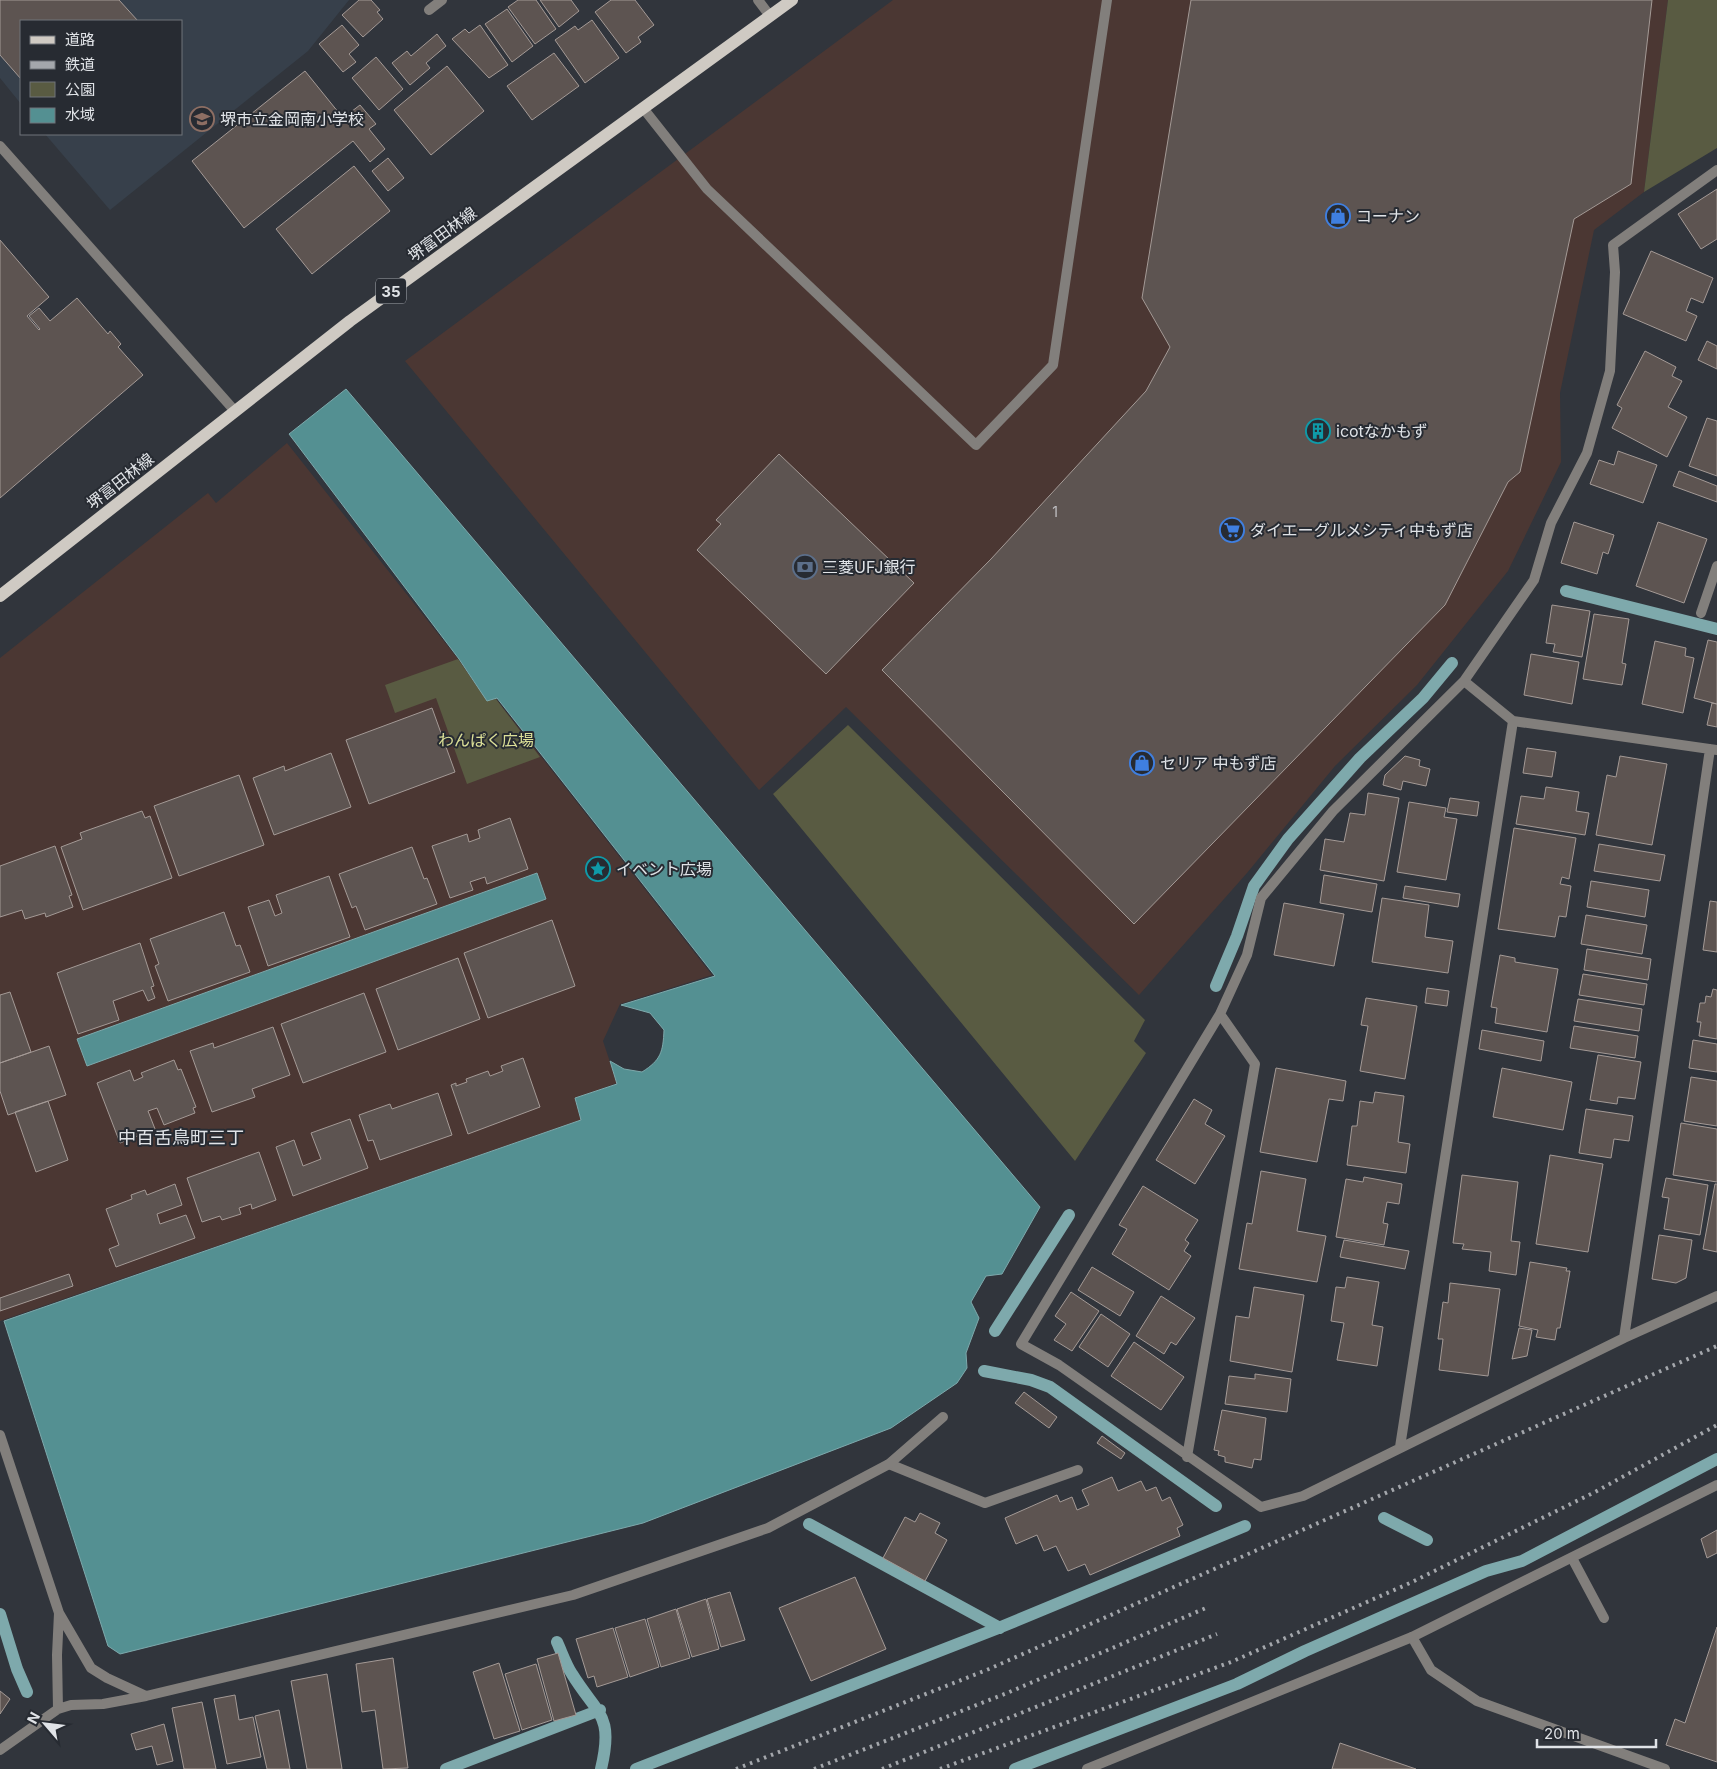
<svg xmlns="http://www.w3.org/2000/svg" width="1717" height="1769" font-family="Inter,'Noto Sans JP',sans-serif">
  <rect width="100%" height="100%" fill="#31353c"/>
  <path fill="#4b3733" d="M893,0H1668L1644,192L1594,230L1560,393L1561,462L1508,571L1417,685L1335,766L1247,873L1139,995L846,707L759,790L405,361Z
    M287,443L458,659L487,701L496,699L712,975L620,1004L603,1041L617,1083L575,1099L581,1120L0,1321V658L208,493L216,503Z"/>
  <path fill="#37404b" d="M0,0H349L308,51L110,210L45,134H181V21H21V104L0,78Z"/>
  <path fill="#595b42" d="M1668,0H1717V148L1644,192Z
    M458,659L487,701L496,699L540,757L467,784L436,698L395,713L385,685Z
    M848,725L1145,1020L1134,1041L1146,1053L1075,1161L773,794Z"/>
  <path fill="#549092" stroke="#7ea9ac" d="M346,389L1040,1207L1002,1274L986,1276L971,1302L979,1318L966,1353L967,1368L957,1383L891,1428L643,1523L120,1654L108,1646L4,1321L581,1120L575,1098L617,1084L610,1061L624,1069L642,1072C661,1060 663,1052 664,1030L650,1013L621,1005L715,976L497,698L487,701L459,659L289,434Z
    M537,873L546,899L87,1066L77,1039Z"/>
  <g fill="none" stroke-linecap="round" stroke-linejoin="round">
    <path stroke="#7ea9ac" stroke-width="12" d="M1566,591L1717,629
      M1216,986L1237,936L1254,886L1288,839L1360,758L1423,698L1452,663
      M995,1331L1069,1215
      M984,1371L1031,1380L1050,1387L1216,1506
      M1384,1518L1427,1540
      M809,1524L1000,1628
      M0,1614L17,1669L27,1692
      M557,1642C562,1653 566,1665 572,1674C598,1716 614,1714 601,1769
      M446,1769L600,1710
      M636,1769L996,1629L1245,1526
      M1015,1769L1237,1684L1305,1651L1486,1571L1522,1561L1717,1459"/>
  </g>
  <path fill="#5d5451" stroke="#a49a96" d="M0,0H119L138,21H21V79L0,55Z
    M359,0H371L380,10L377,12L383,19L363,37L342,15Z
    M518,0H536L556,29L535,44L508,7Z
    M540,0H571L579,11L559,27Z
    M611,0H635L654,25L638,37L641,42L626,53L595,12Z
    M1191,0H1652L1631,184L1574,219L1520,472L1508,482L1445,605L1134,924L882,670L991,559L1146,391L1170,347L1142,298Z
    M507,9L533,46L512,62L485,24Z
    M592,20L619,58L585,83L555,40L575,26L578,30Z
    M342,25L359,45L349,54L356,62L343,72L319,44Z
    M480,25L508,65L489,78L452,39L465,29L469,33Z
    M437,34L446,46L426,63L430,68L410,85L392,63L407,51L411,56Z
    M554,53L579,86L532,120L507,86Z
    M376,57L403,89L379,110L352,78Z
    M447,66L484,111L431,155L394,110Z
    M305,71L343,118L360,105L376,124L369,129L385,149L370,162L353,141L244,228L192,161Z
    M388,158L404,178L388,191L372,171Z
    M354,166L390,211L312,274L276,229Z
    M1717,189V239L1701,249L1678,214Z
    M0,240L49,297L27,316L39,330L40,329L29,316L39,308L50,321L77,298L108,334L110,331L121,344L118,347L143,375L0,498Z
    M1651,251L1713,278L1703,303L1691,298L1686,311L1697,316L1686,341L1623,314Z
    M1707,341L1717,346V369L1698,360Z
    M1645,351L1676,367L1672,376L1682,381L1668,407L1687,417L1667,457L1612,428L1622,408L1617,405Z
    M1707,418L1717,421V476L1689,466Z
    M1618,451L1657,465L1643,503L1590,484L1599,460L1614,465Z
    M779,454L914,583L826,674L697,550L721,524L716,520Z
    M1679,471L1717,486V502L1673,486Z
    M1574,522L1614,535L1608,554L1603,552L1597,574L1561,563Z
    M1658,522L1707,539L1684,603L1636,586Z
    M1552,605L1590,611L1582,657L1553,652L1555,644L1546,643Z
    M1594,614L1629,619L1622,663L1626,664L1622,685L1583,679Z
    M1708,640L1717,642V704L1694,698Z
    M1655,641L1686,648L1685,656L1694,658L1683,713L1642,704Z
    M1531,654L1579,662L1572,704L1524,695Z
    M1712,703L1717,704V727L1707,725Z
    M432,708L455,772L369,804L346,740Z
    M1527,748L1556,752L1552,777L1523,773Z
    M331,753L351,807L274,835L253,778L284,766L285,771Z
    M1405,756L1420,760L1419,766L1430,769L1426,786L1403,781L1401,790L1383,785L1385,775Z
    M1620,756L1667,764L1652,845L1596,835L1607,775L1616,777Z
    M239,775L264,845L179,876L154,806Z
    M1546,787L1579,792L1576,811L1589,813L1585,835L1516,824L1521,796L1544,799Z
    M1368,793L1399,798L1384,881L1320,870L1325,839L1344,842L1350,813L1365,815Z
    M1450,798L1479,802L1477,816L1447,812Z
    M1409,802L1446,808L1444,817L1457,819L1446,880L1397,872Z
    M142,811L145,818L150,816L172,878L83,910L61,847L82,839L80,833Z
    M510,818L528,869L487,884L485,877L470,882L473,890L450,898L432,846L467,834L469,842L480,838L478,830Z
    M1514,828L1576,838L1569,879L1562,877L1560,884L1571,886L1566,917L1559,916L1555,937L1498,929Z
    M1599,844L1665,855L1660,881L1594,871Z
    M55,846L72,895L69,896L73,907L46,917L45,913L25,919L22,910L0,917V866Z
    M412,847L424,879L427,878L437,904L365,930L356,906L352,908L339,874Z
    M1324,875L1377,884L1372,912L1320,903Z
    M329,876L350,937L268,966L248,907L269,900L275,916L282,913L276,895Z
    M1591,881L1649,890L1645,917L1587,907Z
    M1405,886L1460,894L1458,907L1403,898Z
    M1382,898L1429,905L1425,937L1453,941L1448,973L1372,962Z
    M1710,901L1717,902V952L1703,950Z
    M1284,903L1344,914L1334,966L1274,955Z
    M224,912L236,946L240,945L250,972L168,1001L155,966L159,964L150,939Z
    M1586,915L1647,925L1642,954L1581,944Z
    M552,920L575,986L488,1018L464,953Z
    M140,943L154,986L151,987L155,998L148,1001L143,990L113,1001L119,1020L78,1034L57,973Z
    M1587,949L1651,959L1648,980L1584,970Z
    M1500,955L1515,958V962L1558,969L1547,1032L1495,1023L1497,1008L1491,1007Z
    M458,958L480,1019L398,1050L376,989Z
    M1583,974L1647,984L1644,1005L1579,995Z
    M1427,988L1449,991L1447,1006L1425,1003Z
    M1713,989L1717,990V1039L1699,1036L1701,1022H1697L1700,1003H1705L1706,996L1711,997Z
    M10,992L31,1052L0,1063V995Z
    M364,993L386,1052L303,1083L281,1024Z
    M1366,998L1417,1006L1405,1079L1360,1071L1368,1026L1361,1025Z
    M1578,999L1642,1009L1639,1031L1574,1021Z
    M1574,1026L1638,1036L1635,1058L1570,1048Z
    M273,1027L290,1075L252,1089L255,1097L212,1112L190,1051L213,1043L214,1048Z
    M1482,1030L1544,1041L1541,1061L1479,1049Z
    M1693,1040L1717,1044V1072L1689,1068Z
    M49,1046L66,1095L8,1115L0,1091V1063Z
    M1598,1055L1641,1062L1635,1099L1618,1097L1617,1104L1590,1100Z
    M523,1058L540,1107L468,1134L451,1085L456,1083V1086L467,1082L466,1079L488,1071L490,1076L503,1071L501,1066Z
    M174,1060L178,1070L181,1069L196,1107L193,1108L195,1113L164,1125L157,1108L148,1111L155,1129L120,1143L97,1083L130,1070L134,1081L143,1077L141,1073Z
    M1276,1068L1346,1081L1343,1101L1329,1099L1317,1162L1260,1152Z
    M1502,1068L1572,1082L1563,1130L1493,1117Z
    M1691,1077L1717,1081V1126L1684,1121Z
    M1375,1092L1404,1096L1398,1142L1410,1144L1406,1173L1347,1165L1352,1126H1357L1360,1101L1373,1103Z
    M438,1093L452,1135L380,1160L373,1140L368,1141L359,1115L390,1104L392,1109Z
    M1194,1099L1212,1110L1205,1124L1225,1136L1195,1184L1156,1160Z
    M48,1101L68,1160L36,1172L15,1112Z
    M1586,1109L1633,1116L1629,1141L1614,1139L1611,1158L1579,1153Z
    M350,1119L368,1168L293,1196L276,1147L294,1140L303,1166L321,1159L311,1133Z
    M1681,1123L1717,1129V1182L1673,1175Z
    M259,1152L276,1200L252,1209L251,1204L239,1208L241,1214L222,1220L220,1216L202,1222L187,1178Z
    M1550,1155L1603,1164L1588,1252L1536,1244Z
    M1261,1171L1306,1179L1297,1231L1326,1236L1317,1282L1239,1269L1247,1223L1252,1224Z
    M1462,1175L1518,1182L1511,1241L1520,1242L1516,1275L1489,1271L1491,1252L1462,1249L1464,1244L1453,1243Z
    M1364,1177L1402,1184L1399,1204L1387,1202L1383,1223L1388,1224L1384,1245L1336,1237L1346,1179L1363,1182Z
    M1666,1178L1708,1185L1700,1235L1664,1229L1669,1198L1662,1197Z
    M175,1184L182,1205L157,1214L160,1224L186,1215L195,1238L116,1267L109,1249L119,1245L106,1209L132,1199L131,1195L145,1190L147,1195Z
    M1715,1184H1717V1252L1703,1249Z
    M1143,1186L1198,1220L1185,1240L1189,1243L1184,1251L1191,1256L1169,1290L1112,1254L1127,1229L1119,1225Z
    M1659,1235L1692,1240L1686,1278L1676,1283L1652,1279Z
    M1344,1240L1409,1251L1405,1269L1340,1257Z
    M1530,1262L1567,1268L1566,1271H1570L1560,1328H1557L1555,1340L1536,1337L1538,1330L1519,1326Z
    M1092,1267L1134,1292L1120,1316L1078,1290Z
    M69,1274L73,1286L0,1311V1298Z
    M1347,1277L1379,1282L1372,1325L1383,1327L1377,1366L1337,1360L1344,1323L1331,1321L1336,1287L1345,1288Z
    M1450,1283L1500,1289L1488,1376L1439,1370L1443,1339H1438L1443,1302L1448,1303Z
    M1254,1287L1304,1295L1292,1372L1230,1361L1236,1316L1249,1318Z
    M1071,1292L1099,1311L1072,1351L1054,1340L1066,1324L1055,1316Z
    M1161,1296L1195,1318L1176,1345L1171,1342L1164,1354L1136,1336Z
    M1101,1314L1130,1334L1108,1367L1079,1347Z
    M1519,1328L1532,1330L1527,1356L1512,1359Z
    M1134,1342L1184,1377L1161,1410L1111,1376Z
    M1255,1374L1291,1379L1287,1412L1225,1404L1229,1376L1255,1379Z
    M1024,1392L1057,1417L1049,1428L1015,1403Z
    M1222,1410L1266,1418L1261,1460L1254,1459L1252,1468L1225,1462V1457L1218,1455L1219,1451L1214,1450Z
    M1102,1436L1125,1453L1121,1459L1097,1443Z
    M1112,1477L1118,1491L1141,1481L1146,1491L1156,1487L1162,1501L1170,1497L1183,1525L1177,1528L1180,1536L1090,1575L1085,1564L1068,1571L1056,1546L1044,1551L1037,1535L1016,1544L1005,1518L1057,1495L1060,1502L1072,1497L1077,1510L1089,1505L1082,1490Z
    M920,1513L940,1523L935,1533L947,1540L925,1581L883,1558L905,1517L915,1522Z
    M1717,1530V1553L1707,1558L1701,1539Z
    M855,1577L886,1649L811,1681L779,1608Z
    M730,1592L745,1640L721,1647L707,1599Z
    M706,1599L719,1649L692,1657L677,1609Z
    M676,1609L690,1658L661,1667L647,1619Z
    M645,1619L659,1667L630,1677L615,1628Z
    M1717,1627V1762L1666,1745L1675,1719L1685,1723Z
    M613,1628L628,1677L597,1687L594,1676L588,1678L576,1639Z
    M558,1653L576,1715L554,1721L537,1659Z
    M393,1658L408,1768L383,1769L375,1710L362,1712L356,1664Z
    M499,1663L520,1731L494,1739L473,1672Z
    M536,1664L552,1720L522,1730L505,1674Z
    M327,1674L342,1769H307L291,1681Z
    M0,1691L10,1699L0,1714Z
    M235,1695L239,1720L253,1717L261,1757L227,1764L214,1699Z
    M202,1702L216,1769H184L172,1708Z
    M279,1710L290,1769H267L255,1716Z
    M164,1724L173,1761L157,1765L152,1746L136,1750L131,1734Z
    M1340,1743L1416,1769H1332Z"/>
  <g fill="none" stroke-linecap="round" stroke-linejoin="round">
    <path stroke="#827f7c" stroke-width="10" d="M643,108L707,189L976,445L1053,365L1107,0
      M889,1464L985,1503L1078,1470
      M1572,1558L1604,1618
      M1412,1637L1431,1670L1477,1701L1665,1769"/>
    <path stroke="#827f7c" stroke-width="10" d="M758,0L770,16
      M429,10L442,0
      M1701,613L1717,566
      M1464,681L1534,580L1551,523L1587,453L1610,371L1615,272L1613,245L1717,170
      M1717,750L1513,721L1464,681L1333,811L1261,898L1247,955L1220,1014L1021,1344L1059,1365L1261,1507L1303,1496L1624,1338L1717,1296
      M1624,1338L1710,749
      M0,1435L59,1613L57,1655L58,1709
      M1400,1447L1513,721
      M1187,1457L1255,1064L1220,1014
      M59,1613L91,1668L107,1678L146,1696
      M0,1750L58,1709L71,1705L103,1704L146,1696L573,1595L768,1528L889,1464L943,1417"/>
    <path stroke="#827f7c" stroke-width="10" d="M0,146L234,410
      M1087,1769L1412,1637L1717,1485"/>
    <path stroke="#cfcac3" stroke-width="12" d="M0,596L350,321L792,0"/>
    <path stroke="#a4a7ac" stroke-width="4" stroke-dasharray="2.5 5" stroke-linecap="butt" d="M736,1769L989,1669L1717,1346
      M814,1769L1007,1693L1206,1608
      M882,1769L1217,1634
      M940,1769L1231,1662L1410,1583L1595,1492L1717,1425"/>
  </g>
  <defs>
    <symbol id="school-ring" viewBox="-11 -11 22 22"><circle r="9.5" fill="#272b32" stroke="#8d6e63" stroke-width="1.5"/><path d="M0-5L7-2L0 1L-7-2ZM-4 1L0 2.5L4 1V4Q0 6-4 4Z" fill="#8d6e63"/></symbol>
    <symbol id="shop-ring" viewBox="-11 -11 22 22"><circle r="9.5" fill="#272b32" stroke="#3f7fe0" stroke-width="1.5"/><path d="M-5-2.5h2.3a2.7 3.5 0 0 1 5.4 0H5L5.5 6h-11ZM-1.5-2.5h3a1.5 2.3 0 0 0-3 0Z" fill="#3f7fe0"/></symbol>
    <symbol id="building-ring" viewBox="-11 -11 22 22"><circle r="9.5" fill="#272b32" stroke="#0f9aa8" stroke-width="1.5"/><path d="M-4-6H4V6H1V3H-1V6H-4ZM-2.5-4.3h1.7v1.8h-1.7ZM.8-4.3h1.7v1.8H.8ZM-2.5-1h1.7V.8h-1.7ZM.8-1h1.7V.8H.8Z" fill="#0f9aa8"/></symbol>
    <symbol id="supermarket-ring" viewBox="-11 -11 22 22"><circle r="9.5" fill="#272b32" stroke="#3f7fe0" stroke-width="1.5"/><path d="M-6-5.5h2.5l.6 2H6L4.5 2H-2.5L-4.4-4H-6ZM-1.5 3.2a1.3 1.3 0 1 0 .1 0ZM3 3.2a1.3 1.3 0 1 0 .1 0Z" fill="#3f7fe0"/></symbol>
    <symbol id="bank-ring" viewBox="-11 -11 22 22"><circle r="9.5" fill="#272b32" stroke="#5c6f8a" stroke-width="1.5"/><path d="M-6-4H6V4H-6ZM0-2.3a2.3 2.3 0 1 0 0 4.6a2.3 2.3 0 1 0 0-4.6Z" fill="#5c6f8a"/></symbol>
    <symbol id="sight-ring" viewBox="-11 -11 22 22"><circle r="9.5" fill="#272b32" stroke="#0f9aa8" stroke-width="1.5"/><path d="M0-6L1.8-2.2L6-1.7L2.9 1.2L3.7 5.4L0 3.3L-3.7 5.4L-2.9 1.2L-6-1.7L-1.8-2.2Z" fill="#0f9aa8"/></symbol>
  </defs>
  <g fill-rule="evenodd">
    <use href="#school-ring" x="188" y="105" width="28" height="28"/>
    <use href="#shop-ring" x="1324" y="202" width="28" height="28"/>
    <use href="#building-ring" x="1304" y="417" width="28" height="28"/>
    <use href="#supermarket-ring" x="1218" y="516" width="28" height="28"/>
    <use href="#bank-ring" x="791" y="553" width="28" height="28"/>
    <use href="#shop-ring" x="1128" y="749" width="28" height="28"/>
    <use href="#sight-ring" x="584" y="855" width="28" height="28"/>
  </g>
  <g text-anchor="middle" dominant-baseline="central" stroke-width="4" stroke-linejoin="round" paint-order="stroke">
    <g font-size="14" fill="#bfbfc2">
      <text x="1055" y="511">1</text>
    </g>
    <rect fill="#272b32" stroke="#a8acb1" stroke-width="1" x="376" y="278.5" width="30" height="25" rx="4"/>
    <g font-size="15" font-weight="bold" fill="#e0e3e7">
      <text x="391" y="291">35</text>
    </g>
    <g font-size="16" fill="#e0e3e7" stroke="#272b32" text-anchor="start">
      <text x="220" y="119">堺市立金岡南小学校</text>
      <text x="1356" y="216">コーナン</text>
      <text x="1336" y="431">icotなかもず</text>
      <text x="1250" y="530">ダイエーグルメシティ中もず店</text>
      <text x="822" y="567">三菱UFJ銀行</text>
      <text x="1160" y="763">セリア 中もず店</text>
      <text x="616" y="869">イベント広場</text>
    </g>
    <g font-size="16" fill="#e0e3e7" stroke="#272b32">
      <text transform="translate(442 234) rotate(-36)">堺富田林線</text>
      <text transform="translate(120 481) rotate(-38)">堺富田林線</text>
    </g>
    <g font-size="16" fill="#dce098" stroke="#272b32">
      <text x="486" y="740">わんぱく広場</text>
    </g>
    <g font-size="18" fill="#e0e3e7" stroke="#272b32">
      <text x="181" y="1137">中百舌鳥町三丁</text>
    </g>
  </g>
  <rect x="20" y="20" width="162" height="115" fill="#272b32" stroke="#71757a"/>
  <rect x="30" y="36" width="25" height="8" fill="#cfcac3" stroke="#71757a"/>
  <text x="65" y="45" font-size="15" fill="#e0e3e7">道路</text>
  <rect x="30" y="61" width="25" height="8" fill="#a4a7ac" stroke="#71757a"/>
  <text x="65" y="70" font-size="15" fill="#e0e3e7">鉄道</text>
  <rect x="30" y="82" width="25" height="15" fill="#595b42" stroke="#71757a"/>
  <text x="65" y="95" font-size="15" fill="#e0e3e7">公園</text>
  <rect x="30" y="108" width="25" height="15" fill="#549092" stroke="#71757a"/>
  <text x="65" y="120" font-size="15" fill="#e0e3e7">水域</text>
  <g transform="translate(45 1724) rotate(298)" stroke="#272b32" stroke-width="4" paint-order="stroke">
  <path d="M0-4L9 19L0 12L-9 19Z" fill="#e0e3e7"/>
  <text y="-8" font-size="14" font-weight="bold" text-anchor="middle" fill="#e0e3e7">N</text>
  </g>
  <path d="M1537 1739v8h119v-8" fill="none" stroke="#e0e3e7" stroke-width="2.5"/>
  <text x="1544" y="1739" font-size="15" fill="#e0e3e7" stroke="#272b32" stroke-width="4" paint-order="stroke">20 m</text>
</svg>
